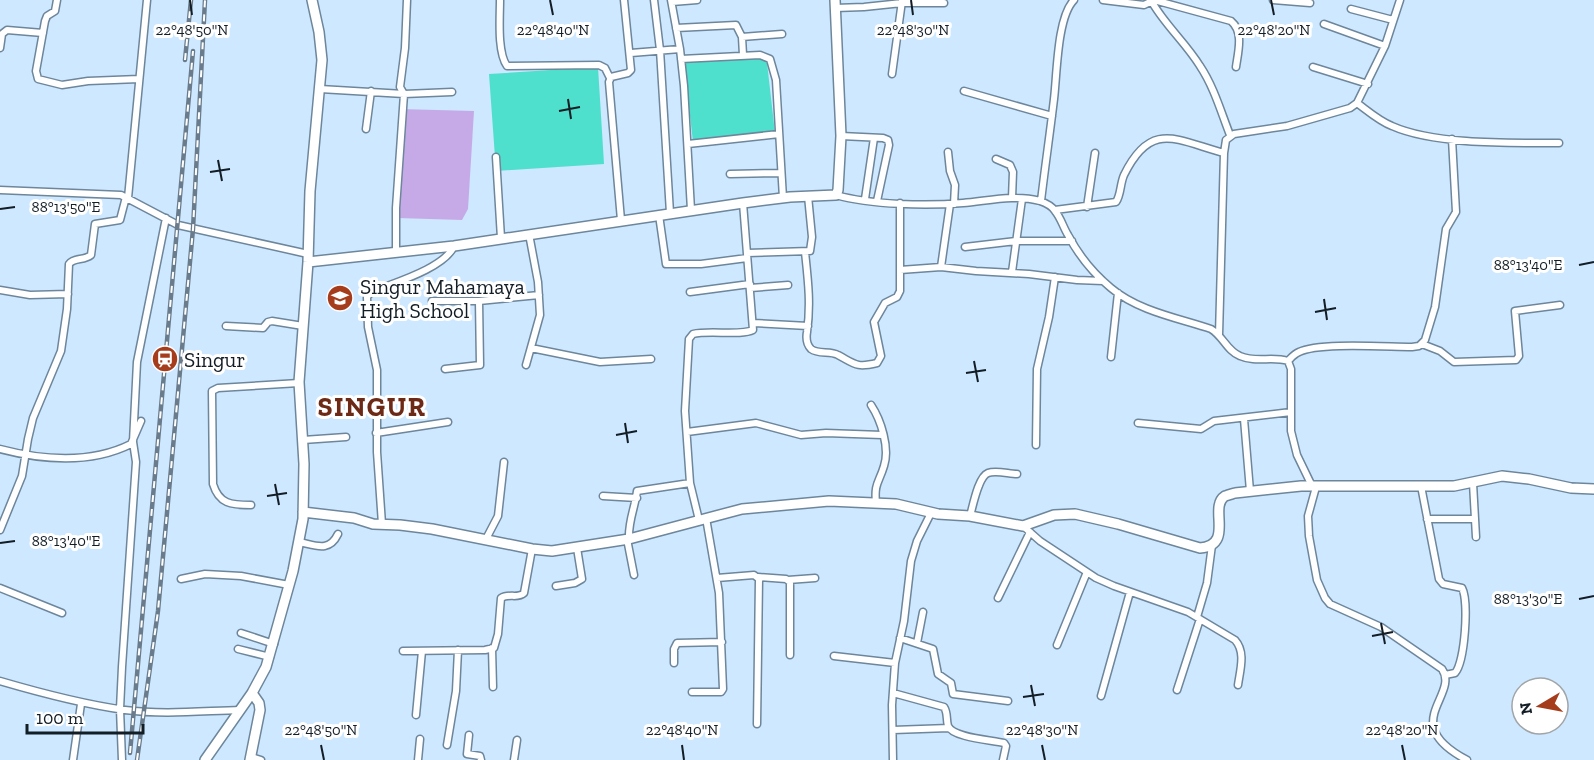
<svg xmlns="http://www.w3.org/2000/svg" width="1594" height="760" font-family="'Zilla Slab',serif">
  <rect width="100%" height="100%" fill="#cde8ff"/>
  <path fill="#c6aae8" d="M399,109L474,111L468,209L462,220L397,218Z"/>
  <path fill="#4ee0cc" d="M766,54L775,133L693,142L684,63Z
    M598,67L604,164L496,171L489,74Z"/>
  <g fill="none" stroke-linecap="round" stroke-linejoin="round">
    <defs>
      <path id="street" d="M57,0L55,11L47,16L45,21L36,71L38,79L62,85L88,81L139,79
        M500,0C500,17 497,52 507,66L599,65L605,68L610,78
        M654,0L660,50L670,213
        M671,0L680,49L684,86L691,210
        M1103,0L1144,5L1154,0
        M1154,0L1231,21C1244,32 1238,52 1236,67
        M1273,0L1310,3
        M672,2L697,0
        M1152,2C1165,25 1186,43 1200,66C1214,87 1221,112 1230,135
        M835,8L864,7L902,3H944
        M1351,9L1393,20
        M1324,24L1385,46
        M676,28L736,25L742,37L743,55
        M742,37L782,34
        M0,48L2,34L7,30L43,33
        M631,53L680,49
        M681,59L760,55L770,59L776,80L783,198
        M1313,67L1368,84
        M892,74L902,1
        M320,89L404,94L452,92
        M964,91L1052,116
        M1357,103C1368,111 1379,121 1392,126C1435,145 1511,143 1559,143
        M366,129L371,91
        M841,136L883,138L888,140L889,145L877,201
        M688,144L779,134
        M948,152L950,171L955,185L954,204
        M496,157L501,238
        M996,159L1010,165L1013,172L1012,198
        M730,174L781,173
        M0,190L121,195L178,225L308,254
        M836,195C871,205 927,206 963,203C988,201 1015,194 1040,201C1046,203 1052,206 1055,211C1061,218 1063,227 1068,235C1078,254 1094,274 1111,288C1138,311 1178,318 1211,329C1223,336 1227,351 1240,356C1256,363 1272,356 1288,361L1291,369V431L1297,455L1312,486
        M128,198L147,0
        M865,199L874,138
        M1041,201C1045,167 1050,133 1054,99C1057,75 1057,17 1074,0
        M1087,207L1095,153
        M1055,210L1116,202C1121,195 1120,184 1124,175C1151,120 1176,140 1224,153
        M659,215L666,264H701L747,258
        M621,220L609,82L611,77L628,73L631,70L624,0
        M965,247L1016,241H1072
        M396,252V208L404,94L400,87L405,48L407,0
        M805,252C808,280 811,304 807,332C806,338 806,344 811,349C819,355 830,350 838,355C855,364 856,368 877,363L881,356L874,322L885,303L897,297L900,291V203
        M747,253L810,251L812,237L808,196
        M941,267L950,204
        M900,270L941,267L976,271L1029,274L1077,280L1103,281
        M1012,272L1022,199
        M750,288L788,285
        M0,290L30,295L68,294
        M690,292L750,284
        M432,301H479L539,295
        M753,323L808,326
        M226,326L263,328L268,322L272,321L303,326
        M1219,335L1224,153L1226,140L1234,134L1287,126L1350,108L1357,103L1385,46L1400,0
        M1422,344L1440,351L1454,362L1516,360L1519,356L1515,311L1560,305
        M531,348L600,362L651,359
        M1111,357L1118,293
        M1288,361C1291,358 1294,354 1299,352C1319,342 1387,347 1412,347L1419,346L1425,340L1435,307L1446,229L1456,212L1452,139
        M526,365L540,315L538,282L529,234
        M445,369L480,365L479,301
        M871,405C881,420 890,448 884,466C879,483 874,483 876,503
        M1244,419L1250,491
        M1138,423L1201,429L1214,421L1291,412
        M687,432L756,423L801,435L826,433L882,435
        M376,433L448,422
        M303,440L346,437
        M1036,445L1037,369L1049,317L1055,277
        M0,449C42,460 91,464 131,444L141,421
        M1473,483L1476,537
        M1421,486L1439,579L1443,584L1462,588C1469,601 1465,662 1455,673L1445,675
        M1316,487L1308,516L1309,536L1317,580L1325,598L1330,604L1381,627L1442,669C1460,696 1397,723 1467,760
        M603,496L637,498
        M251,505C231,505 219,504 213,484L212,391L218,388L299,383
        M970,516C973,506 978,477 988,473C996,470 1009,474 1017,474
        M1427,519H1475
        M699,520L690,483L685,411L689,339L693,334C709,330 741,336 753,330L743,203
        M382,524L377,452V370L368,327L367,297C372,289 379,289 387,286C406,279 446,265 454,246
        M1023,526L1040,541L1096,578L1114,586L1188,612L1235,640C1246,652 1240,670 1238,685
        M0,530L22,476L28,439L33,418L61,351L67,309L69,264C74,257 84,261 91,255L95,224L120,220L126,197
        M486,539L498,516L504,462
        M627,539L634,575
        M629,539C628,521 635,508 637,491L690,483
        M299,542C315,545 329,553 338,534
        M758,577L786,579L790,582V655
        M717,578L754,575L759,579L757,724
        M181,579L205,574L241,576L289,585
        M788,580L815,578
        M556,586L575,583L582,579L577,548
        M0,588L62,613
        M998,598L1030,532
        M1197,617L1207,583L1212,545
        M241,633L274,644
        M900,638L933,649L938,674L951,683L953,694L1008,701
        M917,643L923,612
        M1057,645L1087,572
        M492,648L493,687
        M238,649L270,657
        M403,651L485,650L494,648L498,634L501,598C509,593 518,599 524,593L532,549
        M834,656L895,663
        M674,663V649L677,643L722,642
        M0,681C41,693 82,704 125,710C163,715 202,711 240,710
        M1177,690L1200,619
        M692,692H721L723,689L719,593L706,518
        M893,693L944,707C948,713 946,719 948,726C953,738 993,740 1004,743L1006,746L1003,760
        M1101,696L1130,592
        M416,715L422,651
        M893,730L949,728
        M469,735L467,754L480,756L481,760
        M447,745L456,691L458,650
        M251,757L261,760
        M73,760L81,704
        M122,760L120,709L122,667L136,462L133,442L137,362L166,218
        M418,760L420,739
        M514,760L517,740
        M893,760L892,705L895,663L904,621L911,561L917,541L931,513"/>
      <path id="secondary" d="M308,262L454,246L743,203L790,197L836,195L838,190L841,136L835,0
        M303,512L354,518L373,524L400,525L432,529L532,549L552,551L629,539L742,509L829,501L896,504L938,514L970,516L1023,526L1054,515L1075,514L1118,524L1200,548C1235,545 1208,507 1225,496C1226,496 1234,493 1235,493L1301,486H1454L1502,476L1529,479L1571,488L1594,489
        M205,760L252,693L266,667L293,571L303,519L304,464L299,382L308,262L310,191L322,60L319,32L312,0
        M250,760L260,710L259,703L252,693"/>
    </defs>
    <use href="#street" stroke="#6d869b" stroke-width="9"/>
    <use href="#secondary" stroke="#6d869b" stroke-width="12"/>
    <use href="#street" stroke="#fff" stroke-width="6"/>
    <use href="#secondary" stroke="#fff" stroke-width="9"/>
    <defs>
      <path id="rail" d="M185,60L191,0
        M130,753L193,51
        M137,760L158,611L193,229L205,0"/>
    </defs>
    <use href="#rail" stroke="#6a7c8b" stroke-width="4.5"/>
    <use href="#rail" stroke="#fff" stroke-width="2" stroke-dasharray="7" stroke-linecap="butt"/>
  </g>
  <path fill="none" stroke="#131d25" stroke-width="2" d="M190,0L192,15M550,0L553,15M911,0L913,15M1271,0L1274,15M568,99L571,119M559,111L580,107M218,160L222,181M210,172L230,169M0,209L15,207M1579,265L1594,262M1324,299L1327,320M1315,312L1336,308M974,361L978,382M966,373L986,370M625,423L628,443M616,435L637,431M275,484L279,505M267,496L287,493M0,543L15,541M1579,599L1594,596M1381,623L1385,644M1372,636L1393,632M1031,685L1035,706M1023,697L1044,694M321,745L324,760M682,745L684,760M1042,745L1045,760M1402,745L1405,760"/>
  <defs>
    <symbol id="school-disc" viewBox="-11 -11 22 22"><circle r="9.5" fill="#a53d1d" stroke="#fff"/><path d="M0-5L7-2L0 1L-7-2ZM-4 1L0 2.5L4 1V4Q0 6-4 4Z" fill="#fff"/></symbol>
    <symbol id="station-disc" viewBox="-11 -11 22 22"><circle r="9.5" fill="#a53d1d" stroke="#fff"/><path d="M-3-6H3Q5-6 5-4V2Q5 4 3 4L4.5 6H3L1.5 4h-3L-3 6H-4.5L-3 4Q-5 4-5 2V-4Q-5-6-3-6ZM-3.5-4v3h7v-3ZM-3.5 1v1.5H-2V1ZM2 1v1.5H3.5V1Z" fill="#fff"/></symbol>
  </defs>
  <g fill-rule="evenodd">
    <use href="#school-disc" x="325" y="283" width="30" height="30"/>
    <use href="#station-disc" x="150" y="344" width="30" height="30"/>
  </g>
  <g text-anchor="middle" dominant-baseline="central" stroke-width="6" stroke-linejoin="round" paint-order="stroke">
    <g font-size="21" fill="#131d25" stroke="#fff" text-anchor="start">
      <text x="360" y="286">Singur Mahamaya<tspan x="360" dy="24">High School</tspan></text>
      <text x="184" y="359">Singur</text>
    </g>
    <g font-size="27" font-weight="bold" letter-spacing="1.5" fill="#6c2916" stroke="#fff">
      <text x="372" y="407">SINGUR</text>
    </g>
  </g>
  <g font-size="15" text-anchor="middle" fill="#131d25" stroke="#fff" stroke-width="6" stroke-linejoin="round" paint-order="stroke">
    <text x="192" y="35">22°48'50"N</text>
    <text x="553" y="35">22°48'40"N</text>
    <text x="913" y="35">22°48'30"N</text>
    <text x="1274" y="35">22°48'20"N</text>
    <text x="66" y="212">88°13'50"E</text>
    <text x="1528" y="270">88°13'40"E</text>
    <text x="66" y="546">88°13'40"E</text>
    <text x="1528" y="604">88°13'30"E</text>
    <text x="321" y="735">22°48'50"N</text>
    <text x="682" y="735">22°48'40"N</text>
    <text x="1042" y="735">22°48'30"N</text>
    <text x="1402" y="735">22°48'20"N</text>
  </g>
  <g transform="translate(1540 706) rotate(260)"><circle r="28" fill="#ffffff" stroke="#a1a5a8" stroke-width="1.5"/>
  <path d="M0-4.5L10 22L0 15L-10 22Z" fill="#a53d1d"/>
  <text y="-9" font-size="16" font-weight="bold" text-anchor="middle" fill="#131d25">N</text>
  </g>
  <path d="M27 724v9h116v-9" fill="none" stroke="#131d25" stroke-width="3"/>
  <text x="36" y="724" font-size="18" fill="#131d25" stroke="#ffffff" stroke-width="4.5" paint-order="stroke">100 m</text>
</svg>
